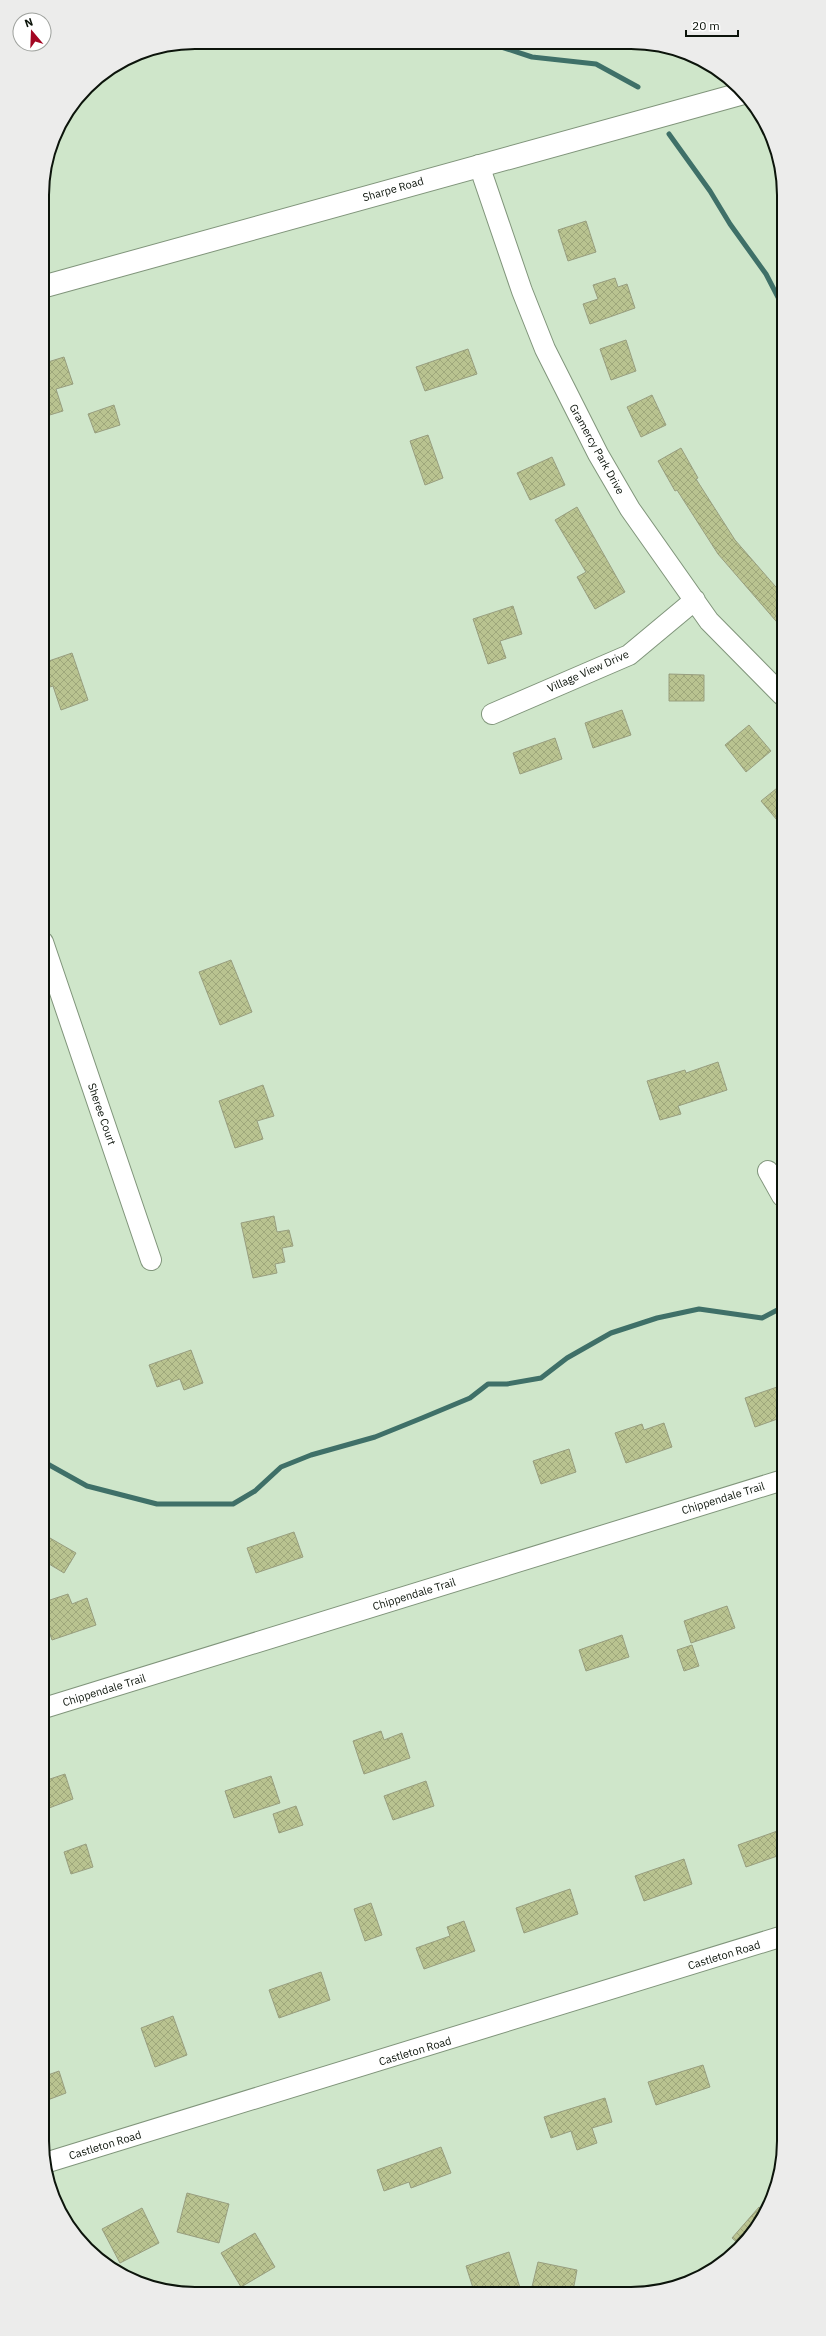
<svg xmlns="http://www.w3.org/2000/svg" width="826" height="2336" font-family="'IBM Plex Sans',sans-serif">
  <defs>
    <pattern id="building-cross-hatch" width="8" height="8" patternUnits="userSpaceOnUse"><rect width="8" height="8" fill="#b9c390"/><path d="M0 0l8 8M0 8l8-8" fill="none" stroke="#9ea77b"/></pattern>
  </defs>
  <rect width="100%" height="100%" fill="#cfe6ca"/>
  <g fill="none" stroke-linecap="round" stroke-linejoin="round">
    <path stroke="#3f7068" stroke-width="5" d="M492,44L532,57L596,64L638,87
      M669,134L710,191L730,224L766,274L781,303
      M44,1462L87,1486L157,1504H233L255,1491L281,1467L311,1455L375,1437L422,1418L470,1398L488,1384H507L541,1378L567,1358L611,1333L657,1318L699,1309L762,1318L783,1307"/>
  </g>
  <path fill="url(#building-cross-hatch)" stroke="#989e7f" d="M586,221L596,252L568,261L558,230Z
    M615,278L618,287L627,284L635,308L590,324L583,304L598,299L593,285Z
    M626,340L636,371L611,380L600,349Z
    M468,349L477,374L425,391L416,367Z
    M43,356H46L48,362L64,357L73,384L56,389L63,411L43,417Z
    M652,395L666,425L641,437L627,407Z
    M114,405L120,425L95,433L88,414Z
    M428,435L443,478L425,485L410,441Z
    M681,448L698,478L696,479L735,540L782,594V628L718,554L677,490L675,491L658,461Z
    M552,457L565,485L530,500L517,473Z
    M577,507L625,592L595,609L577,577L586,572L555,520Z
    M513,606L522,634L500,641L506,658L488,664L473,619Z
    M72,653L88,700L61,710L53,686L43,689V663Z
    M669,674L704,675V701H669Z
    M622,710L631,735L593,748L585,723Z
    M749,725L771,751L746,772L725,745Z
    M555,738L562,759L520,774L513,753Z
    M782,784V826L761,801Z
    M231,960L252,1012L220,1025L199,972Z
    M718,1062L727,1090L678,1106L681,1114L660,1120L647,1081L685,1070L686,1073Z
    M263,1085L274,1116L257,1121L263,1139L235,1148L219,1101Z
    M274,1216L277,1232L289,1230L293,1246L282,1248L285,1262L275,1264L277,1273L253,1278L241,1223Z
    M191,1350L203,1383L184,1390L180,1379L157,1387L149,1365Z
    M783,1385V1417L755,1427L745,1398Z
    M664,1423L672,1447L626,1463L615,1433L642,1424L644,1430Z
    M569,1449L576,1472L541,1484L533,1461Z
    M294,1532L303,1557L256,1573L247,1548Z
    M50,1538L76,1553L64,1573L44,1561V1549Z
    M68,1594L72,1604L87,1598L96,1625L52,1640L44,1617V1602Z
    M727,1606L735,1628L691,1643L684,1621Z
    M622,1635L629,1657L586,1671L579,1650Z
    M692,1645L699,1666L684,1671L677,1650Z
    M381,1731L384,1740L402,1733L410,1758L364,1774L353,1741Z
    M65,1774L73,1799L49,1808L44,1795V1781Z
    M271,1776L280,1803L234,1818L225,1791Z
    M426,1781L434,1806L393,1820L384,1796Z
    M296,1806L303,1825L279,1833L273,1814Z
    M783,1829V1854L746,1867L738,1845Z
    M86,1844L93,1867L71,1874L64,1852Z
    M684,1859L692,1884L644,1901L635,1876Z
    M570,1889L578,1914L524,1933L516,1908Z
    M371,1903L382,1935L365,1941L354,1909Z
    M464,1921L475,1951L424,1969L416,1948L450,1936L447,1927Z
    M321,1972L330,2000L279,2018L269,1990Z
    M173,2016L187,2055L155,2067L141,2028Z
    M703,2065L710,2087L656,2105L648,2082Z
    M59,2071L66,2093L45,2101V2076Z
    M605,2098L612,2122L592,2128L597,2143L577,2150L571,2131L551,2138L544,2117Z
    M441,2147L451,2173L411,2188L409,2182L384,2191L377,2170Z
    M187,2193L229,2204L219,2243L177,2232Z
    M759,2207L765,2211L746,2242L741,2246L732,2238Z
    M142,2208L159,2243L120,2263L102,2229Z
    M255,2233L275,2267L241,2287L221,2253Z
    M509,2252L521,2291H474L466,2266Z
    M538,2262L577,2270L573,2291H531Z"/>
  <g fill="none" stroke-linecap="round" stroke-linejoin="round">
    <defs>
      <path id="street" d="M479,165L522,291L545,349L598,454L630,509L709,621L782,695
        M492,714L629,655L695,600
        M43,942L151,1260
        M768,1171L782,1196
        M44,1708L783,1480
        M45,2163L783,1936"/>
      <path id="secondary" d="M42,287L744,93"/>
    </defs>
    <use href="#street" stroke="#80957b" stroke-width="22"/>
    <use href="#secondary" stroke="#80957b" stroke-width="24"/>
    <use href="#street" stroke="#fff" stroke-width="20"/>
    <use href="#secondary" stroke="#fff" stroke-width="22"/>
  </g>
  <g text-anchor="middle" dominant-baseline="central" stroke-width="3" stroke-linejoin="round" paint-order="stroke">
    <g font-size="11" fill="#0c140b" stroke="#fff">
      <text transform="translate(393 189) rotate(-16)">Sharpe Road</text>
      <text transform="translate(597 449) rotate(61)">Gramercy Park Drive</text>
      <text transform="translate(588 671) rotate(-24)">Village View Drive</text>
      <text transform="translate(102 1114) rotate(71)">Sheree Court</text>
      <text transform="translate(723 1498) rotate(-17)">Chippendale Trail</text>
      <text transform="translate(414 1594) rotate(-17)">Chippendale Trail</text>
      <text transform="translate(104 1690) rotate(-17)">Chippendale Trail</text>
      <text transform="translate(724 1955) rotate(-17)">Castleton Road</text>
      <text transform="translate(415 2051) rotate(-17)">Castleton Road</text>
      <text transform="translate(105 2145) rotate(-17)">Castleton Road</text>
    </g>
  </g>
  <path d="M0 0H826V2336H0ZM195 49H631A146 146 0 0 1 777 195V2141A146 146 0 0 1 631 2287H195A146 146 0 0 1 49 2141V195A146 146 0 0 1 195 49Z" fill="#ececeb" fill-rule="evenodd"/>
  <path fill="none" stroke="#0c140b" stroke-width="2" d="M195 49H631A146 146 0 0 1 777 195V2141A146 146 0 0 1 631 2287H195A146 146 0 0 1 49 2141V195A146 146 0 0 1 195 49Z"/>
  <g transform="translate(32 32) rotate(341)"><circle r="19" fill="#ffffff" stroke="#9ea19d"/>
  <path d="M0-3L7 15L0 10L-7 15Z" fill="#a30622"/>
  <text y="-6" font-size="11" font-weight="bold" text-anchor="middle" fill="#0c140b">N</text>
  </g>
  <path d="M686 30v6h52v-6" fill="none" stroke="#0c140b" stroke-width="2"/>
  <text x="692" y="30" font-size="12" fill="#0c140b" stroke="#ffffff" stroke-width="3" paint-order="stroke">20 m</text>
</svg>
